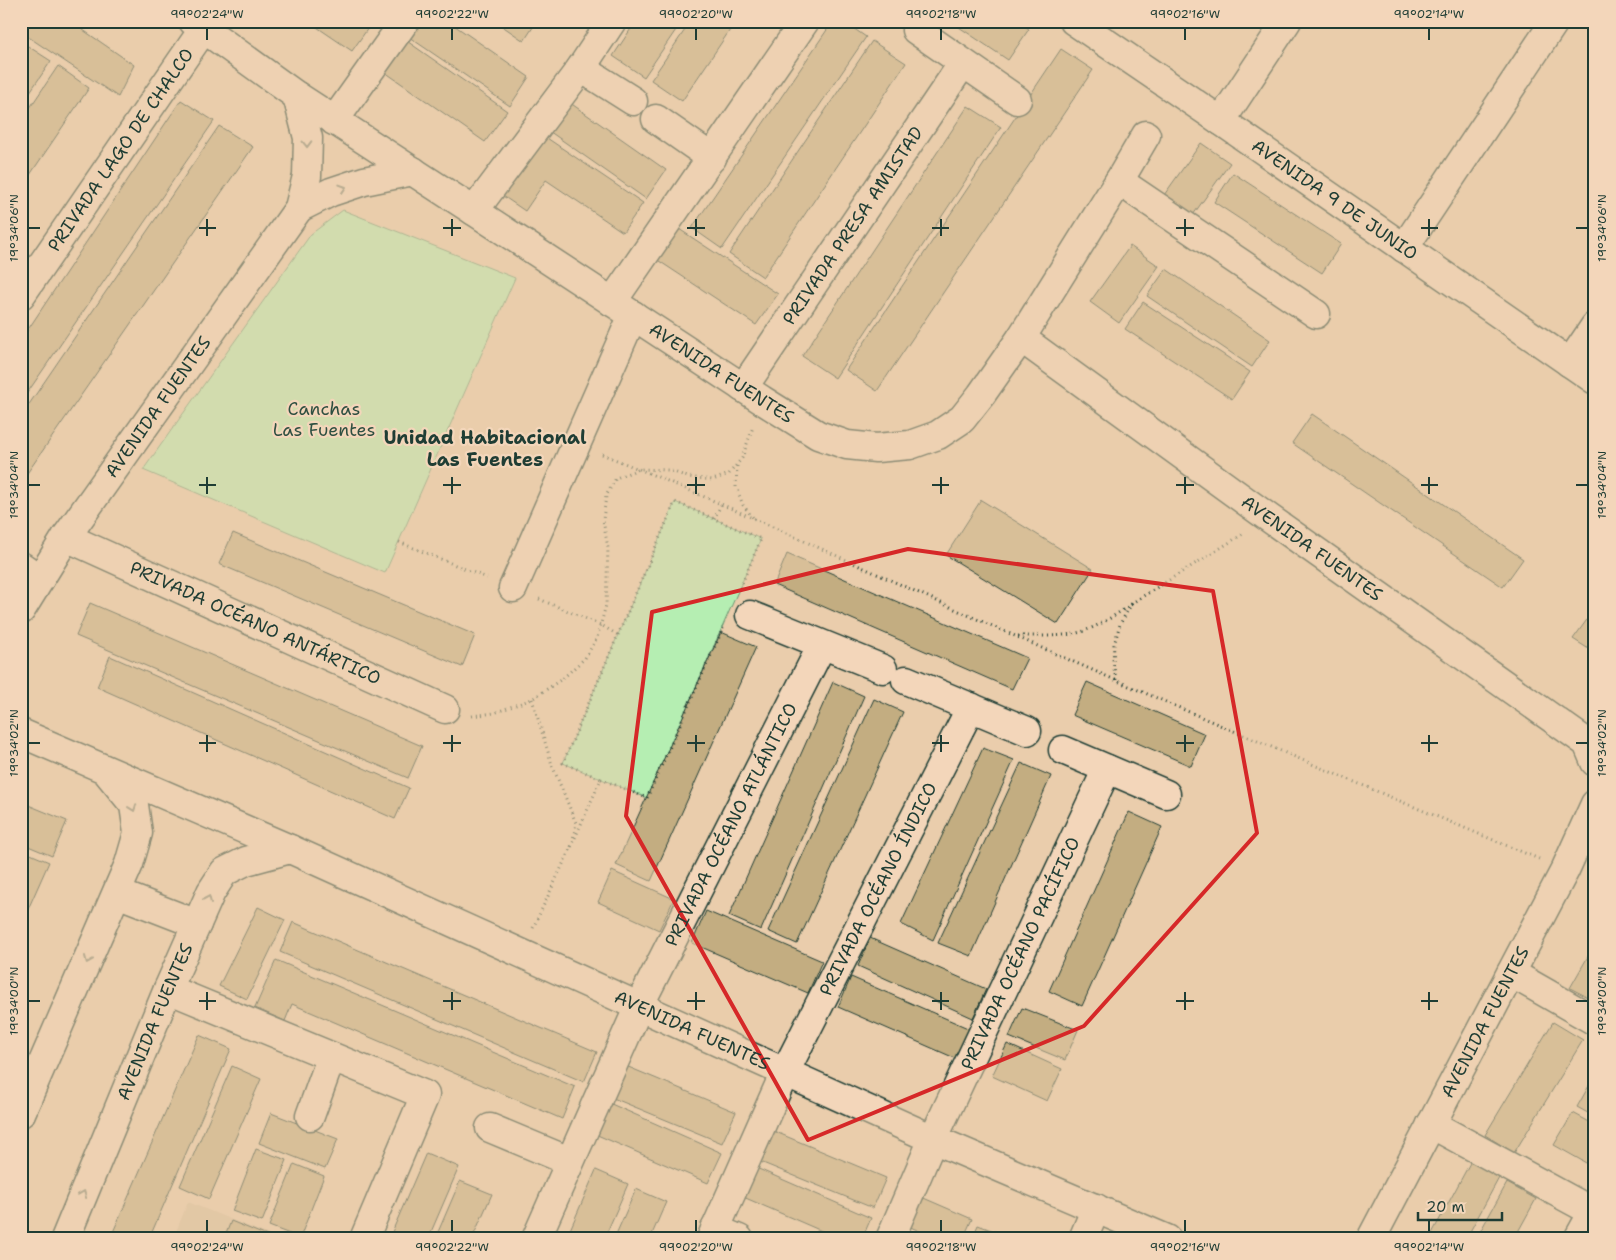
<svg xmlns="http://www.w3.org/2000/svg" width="1616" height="1260" font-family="'Shantell Sans',sans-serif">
  <rect width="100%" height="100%" fill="#eacdac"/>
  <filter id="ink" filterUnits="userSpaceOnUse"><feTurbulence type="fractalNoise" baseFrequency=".02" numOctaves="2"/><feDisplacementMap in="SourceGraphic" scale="10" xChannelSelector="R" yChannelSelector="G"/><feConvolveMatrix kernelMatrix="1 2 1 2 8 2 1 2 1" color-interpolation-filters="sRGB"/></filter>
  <g filter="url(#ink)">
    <path fill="#dac09d" d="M188,1202L279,1239H173Z"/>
    <path fill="#b5eeb2" stroke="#6a9673" d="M343,210L515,278L385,573L143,470L311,234Z
      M675,502L761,539L647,798L563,763Z"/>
    <path fill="#c3ad81" stroke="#1f3d34" d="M27,21H70L134,65L118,97L21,32Z
      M308,21H373L352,51Z
      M420,21H448L529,77L510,106L409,37Z
      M495,21H537L524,41Z
      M636,21H682L644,77L613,56Z
      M691,21H736L682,101L651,80Z
      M833,21H843L866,37L722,249L692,228Z
      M950,21H1017L1029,29L1008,60Z
      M404,39L507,111L485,142L382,70Z
      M872,41L906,63L763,277L729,254Z
      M23,43L51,61L21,105V46Z
      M1061,49L1093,70L877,391L846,370Z
      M58,66L89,88L21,188V121Z
      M181,100L214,121L21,402V340Z
      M566,100L666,170L646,199L546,129Z
      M968,106L1001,127L835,378L802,356Z
      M219,126L253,147L21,482V416Z
      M541,134L643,203L623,232L546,180L525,211L500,194Z
      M1201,143L1230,163L1193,215L1164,195Z
      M1233,173L1341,244L1322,273L1214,202Z
      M676,227L778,294L756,325L656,259Z
      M1130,246L1159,266L1119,323L1090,302Z
      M1166,269L1270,340L1252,367L1147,296Z
      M1143,302L1250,372L1232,399L1125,329Z
      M1312,414L1523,559L1503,587L1292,443Z
      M981,500L1093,569L1058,624L946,555Z
      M233,533L475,635L462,667L219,564Z
      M787,554L1027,658L1012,689L774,585Z
      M90,603L422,746L408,778L76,636Z
      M1594,610H1595V653L1573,639Z
      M721,632L756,647L651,881L616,865Z
      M110,656L409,788L395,819L97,687Z
      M833,682L864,696L761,930L729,916Z
      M1087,682L1205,734L1191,766L1072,715Z
      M874,699L903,712L797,944L768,931Z
      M983,748L1014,760L933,940L901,924Z
      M1021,763L1051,776L971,956L938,943Z
      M21,802L67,821L52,856L21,843Z
      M1129,812L1162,827L1082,1006L1049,991Z
      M21,850L49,862L21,925Z
      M612,871L674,899L659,930L598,902Z
      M258,907L285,920L247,999L219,986Z
      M706,911L822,961L808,993L692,943Z
      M293,922L597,1052L584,1082L280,952Z
      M870,938L986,989L973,1018L858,966Z
      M1595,944V1001L1570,988Z
      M276,960L575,1087L562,1119L292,1004L285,1021L255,1008Z
      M851,977L970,1029L957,1059L838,1007Z
      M1022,1008L1078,1030L1065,1060L1009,1037Z
      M1553,1022L1583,1040L1514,1153L1485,1135Z
      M199,1035L231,1049L149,1239H110Z
      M1007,1044L1062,1069L1047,1101L992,1076Z
      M232,1066L261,1079L209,1199L180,1186Z
      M626,1066L736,1112L722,1143L613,1098Z
      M1594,1077L1595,1078V1117L1577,1107Z
      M609,1103L722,1153L708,1183L595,1134Z
      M271,1113L338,1139L325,1169L259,1143Z
      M1573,1113L1595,1125V1168L1554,1145Z
      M771,1130L886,1178L873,1208L758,1161Z
      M256,1149L287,1160L262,1222L232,1211Z
      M426,1153L459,1167L428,1239H389Z
      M1471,1161L1500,1176L1466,1239H1429Z
      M294,1164L324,1176L300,1238L269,1226Z
      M754,1167L871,1218L862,1239H840L741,1196Z
      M596,1170L628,1184L604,1239H566Z
      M460,1181L492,1194L472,1239H435Z
      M1507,1183L1536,1199L1514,1239H1476Z
      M636,1189L666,1202L650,1239H614Z
      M919,1196L972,1219L963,1239H937L906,1225Z
      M231,1221L272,1238V1239H224Z
      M978,1225L1007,1236L1006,1239H972Z
      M902,1232L918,1239H899Z"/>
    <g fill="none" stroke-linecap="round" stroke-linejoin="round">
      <defs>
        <g id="minor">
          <path id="s1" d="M193,21L297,96L474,211L762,400L818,435L847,445L876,448L910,445L938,435L962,419L981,395L1021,338L1119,181L1146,135"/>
          <path id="s2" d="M1074,21L1221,121L1595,380"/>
          <path d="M916,30L1017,100"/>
          <path d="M581,68L633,101"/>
          <path d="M656,119L712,158"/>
          <path d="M334,121L405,21"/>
          <path d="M1221,121L1287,21"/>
          <path d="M1119,181L1316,314"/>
          <path d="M299,208L331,192L364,181L413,171"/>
          <path d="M474,211L581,68L612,21"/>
          <path d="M1404,248L1555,21"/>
          <path id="s3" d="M21,295L209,21"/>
          <path d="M612,302L805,21"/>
          <path id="s4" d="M1021,338L1269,518L1587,743L1595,762"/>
          <path d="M1570,363L1595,326"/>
          <path id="s5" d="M743,388L963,63"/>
          <path id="s6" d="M66,537L445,709"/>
          <path d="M21,566L40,579"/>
          <path d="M513,588L633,315"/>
          <path id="s7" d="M21,610L66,537L299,208L307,176L308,138L297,96"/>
          <path d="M750,615L883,669"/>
          <path d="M906,680L1027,731"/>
          <path id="s8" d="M21,733L290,849L933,1139L1167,1239"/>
          <path d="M1063,750L1166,794"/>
          <path d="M117,893L197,924"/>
          <path d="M1511,973L1595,1021"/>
          <path d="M168,989L425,1095L364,1239"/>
          <path d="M21,1113L129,864L138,833L134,805L107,772"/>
          <path d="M310,1116L331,1058"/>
          <path d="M1431,1124L1595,1213"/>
          <path d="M490,1128L569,1161"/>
          <path d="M715,1229L739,1239"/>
          <path id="s9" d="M65,1239L168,989L211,892L224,872L246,861L290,849"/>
          <path id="s10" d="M536,1239L639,1006L822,645"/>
          <path id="s11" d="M711,1239L785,1072L971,707"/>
          <path id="s12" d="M890,1239L933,1139L1107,769"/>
          <path d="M1083,1239L1096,1208"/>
          <path id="s13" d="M1371,1239L1565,870L1595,804"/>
          <path d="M1578,1239L1593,1212"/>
        </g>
      </defs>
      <use href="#minor" stroke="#1f3d34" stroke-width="31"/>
      <path stroke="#1f3d34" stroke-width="3" stroke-dasharray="1 4" stroke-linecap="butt" d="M602,454C741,510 877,575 1015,636C1188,713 1364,786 1539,859
        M737,466L736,487L743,505L754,519
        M714,519L721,505
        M399,542L487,578
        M539,599L601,625L618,635
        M1018,636C1037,636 1058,637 1077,633C1097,628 1115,615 1132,604
        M1116,680L1113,662L1114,645L1120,624L1132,603L1243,534
        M532,699L552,765L576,823L573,839
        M472,716L494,713L532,699L562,679L585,658L597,638L606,605L608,548L603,520L606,496L616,478L639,469L668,470L688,477L713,480L729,474L742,458L753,427
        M601,779L647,798L724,626
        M571,847L601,779L563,763L675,502L761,539L740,588
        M533,928L572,845"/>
      <use href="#minor" stroke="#f3d6ba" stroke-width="28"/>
    </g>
    <defs><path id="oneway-chevron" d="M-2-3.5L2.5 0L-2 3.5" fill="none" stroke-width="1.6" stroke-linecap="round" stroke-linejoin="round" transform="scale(1.25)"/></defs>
    <g stroke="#7e8270">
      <use href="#oneway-chevron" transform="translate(307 144) rotate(89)"/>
      <use href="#oneway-chevron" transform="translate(343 188) rotate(-18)"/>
      <use href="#oneway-chevron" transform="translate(133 808) rotate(70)"/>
      <use href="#oneway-chevron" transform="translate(208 899) rotate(-66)"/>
      <use href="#oneway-chevron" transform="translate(88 960) rotate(113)"/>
      <use href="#oneway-chevron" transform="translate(83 1194) rotate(-68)"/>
    </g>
  </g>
  <path d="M0 0H1616V1260H0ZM908,549L1213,591L1257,833L1084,1026L808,1140L626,816L652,612Z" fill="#eacdac" fill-opacity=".55" fill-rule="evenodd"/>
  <path fill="none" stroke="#d62828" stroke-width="4" stroke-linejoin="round" d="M908,549L1213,591L1257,833L1084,1026L808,1140L626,816L652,612Z"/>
  <path fill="none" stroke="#1f3d34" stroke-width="2" d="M207,28V40M452,28V40M696,28V40M941,28V40M1185,28V40M1429,28V40M207,219V236M452,219V236M696,219V236M941,219V236M1185,219V236M1429,219V236M28,228H40M199,228H216M443,228H461M687,228H705M932,228H949M1176,228H1194M1421,228H1438M1576,228H1588M207,477V494M452,477V494M696,477V494M941,477V494M1185,477V494M1429,477V494M28,485H40M199,485H216M443,485H461M687,485H705M932,485H949M1176,485H1194M1421,485H1438M1576,485H1588M207,735V752M452,735V752M696,735V752M941,735V752M1185,735V752M1429,735V752M28,743H40M199,743H216M443,743H461M687,743H705M932,743H949M1176,743H1194M1421,743H1438M1576,743H1588M207,992V1010M452,992V1010M696,992V1010M941,992V1010M1185,992V1010M1429,992V1010M28,1001H40M199,1001H216M443,1001H461M687,1001H705M932,1001H949M1176,1001H1194M1421,1001H1438M1576,1001H1588M207,1220V1232M452,1220V1232M696,1220V1232M941,1220V1232M1185,1220V1232M1429,1220V1232"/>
  <g text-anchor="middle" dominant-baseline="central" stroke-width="4.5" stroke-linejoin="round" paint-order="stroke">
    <g font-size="18" fill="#1f3d34" stroke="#f3d6ba">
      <text stroke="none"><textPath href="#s3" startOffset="176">PRIVADA LAGO DE CHALCO</textPath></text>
      <text stroke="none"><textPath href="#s2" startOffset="316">AVENIDA 9 DE JUNIO</textPath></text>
      <text stroke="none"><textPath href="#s5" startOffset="196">PRIVADA PRESA AMISTAD</textPath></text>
      <text stroke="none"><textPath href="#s1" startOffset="635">AVENIDA FUENTES</textPath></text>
      <text stroke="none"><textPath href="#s7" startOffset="245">AVENIDA FUENTES</textPath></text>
      <text stroke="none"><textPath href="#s4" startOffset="359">AVENIDA FUENTES</textPath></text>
      <text stroke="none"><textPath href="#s6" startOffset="208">PRIVADA OCÉANO ANTÁRTICO</textPath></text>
      <text stroke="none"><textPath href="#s10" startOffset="458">PRIVADA OCÉANO ATLÁNTICO</textPath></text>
      <text stroke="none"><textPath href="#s11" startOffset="388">PRIVADA OCÉANO ÍNDICO</textPath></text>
      <text stroke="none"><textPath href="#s12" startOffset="314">PRIVADA OCÉANO PACÍFICO</textPath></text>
      <text stroke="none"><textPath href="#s9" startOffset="235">AVENIDA FUENTES</textPath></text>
      <text stroke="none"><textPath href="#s13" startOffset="245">AVENIDA FUENTES</textPath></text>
      <text stroke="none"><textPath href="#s8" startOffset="734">AVENIDA FUENTES</textPath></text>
    </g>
    <g font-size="18" fill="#2e4f41" stroke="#f3d6ba">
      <text x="324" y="409">Canchas<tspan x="324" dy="21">Las Fuentes</tspan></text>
    </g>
    <g font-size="19" font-weight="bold" fill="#1f3d34" stroke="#f3d6ba">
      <text x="485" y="437">Unidad Habitacional<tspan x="485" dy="22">Las Fuentes</tspan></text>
    </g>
  </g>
  <rect width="1616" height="1260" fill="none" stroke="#f3d6ba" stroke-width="55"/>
  <path d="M1418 1212v8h84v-8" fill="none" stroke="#1f3d34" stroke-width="2.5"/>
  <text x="1426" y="1212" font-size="15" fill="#1f3d34" stroke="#f3d6ba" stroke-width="4" paint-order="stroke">20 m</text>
  <rect x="28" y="28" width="1560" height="1204" fill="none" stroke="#1f3d34" stroke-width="2"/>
  <g font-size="12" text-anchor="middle" fill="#1f3d34">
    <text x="207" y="18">99°02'24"W</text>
    <text x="452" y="18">99°02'22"W</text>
    <text x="696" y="18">99°02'20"W</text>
    <text x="941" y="18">99°02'18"W</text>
    <text x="1185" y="18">99°02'16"W</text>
    <text x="1429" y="18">99°02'14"W</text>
    <text transform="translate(14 228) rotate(-90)" y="4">19°34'06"N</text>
    <text transform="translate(1602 228) rotate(-90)" y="4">19°34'06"N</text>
    <text transform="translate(14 485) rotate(-90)" y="4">19°34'04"N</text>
    <text transform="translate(1602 485) rotate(-90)" y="4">19°34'04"N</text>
    <text transform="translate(14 743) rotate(-90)" y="4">19°34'02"N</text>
    <text transform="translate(1602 743) rotate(-90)" y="4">19°34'02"N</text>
    <text transform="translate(14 1001) rotate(-90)" y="4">19°34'00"N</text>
    <text transform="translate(1602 1001) rotate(-90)" y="4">19°34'00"N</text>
    <text x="207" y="1251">99°02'24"W</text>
    <text x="452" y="1251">99°02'22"W</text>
    <text x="696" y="1251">99°02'20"W</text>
    <text x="941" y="1251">99°02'18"W</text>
    <text x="1185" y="1251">99°02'16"W</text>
    <text x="1429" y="1251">99°02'14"W</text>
  </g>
</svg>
